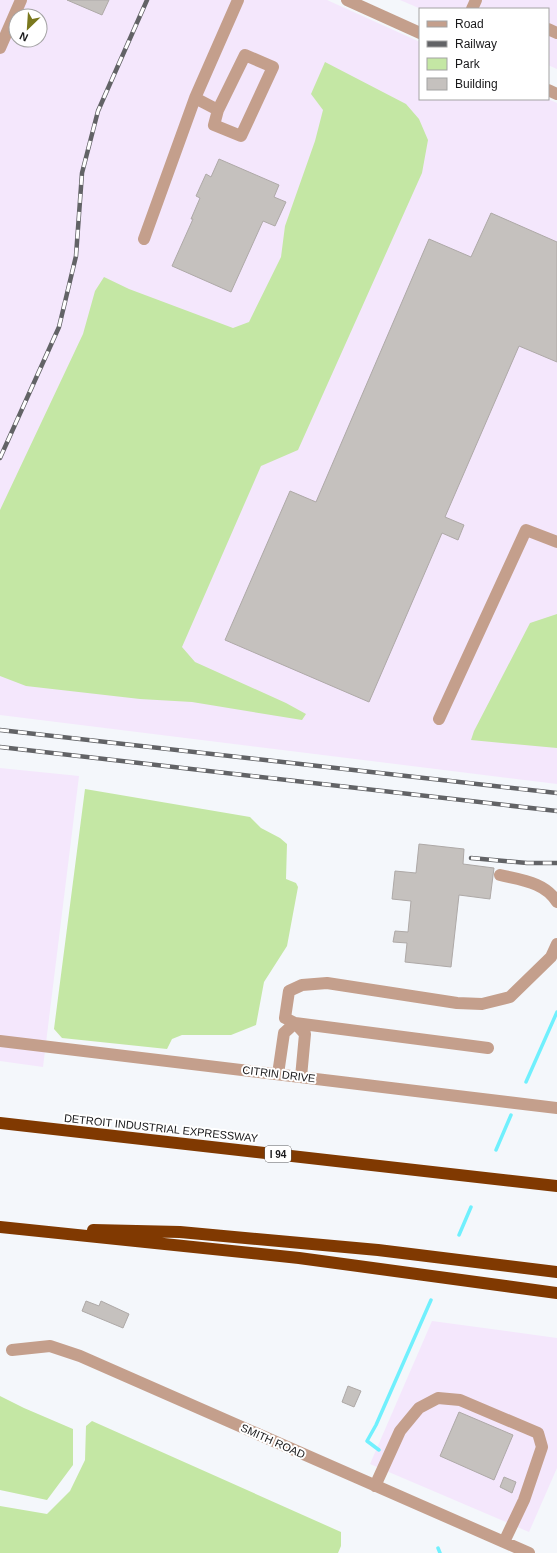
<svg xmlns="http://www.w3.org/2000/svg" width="557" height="1553" font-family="Arial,sans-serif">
  <rect width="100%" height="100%" fill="#f4f7fb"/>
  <path fill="#f4e7fc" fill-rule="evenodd" d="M0,0H327L420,42V99H548L557,103V784L0,715ZM16,16H40V40H16Z
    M400,0H557V69L548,65V9H421Z
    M0,768L79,776L43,1067L0,1061Z
    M432,1321L557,1338V1468L529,1532L370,1464Z"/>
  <path fill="#c4e7a4" d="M325,62L406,104L419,119L428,140L422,173L298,450L261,466L182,647L195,662L286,703L306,714L302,720L192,702L140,699L26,686L0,676V510L83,334L95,291L104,277L129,289L233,328L249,322L281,257L285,226L315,141L323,110L311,94Z
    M557,614V748L471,740L474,731L530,623Z
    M85,789L250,817L261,828L280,838L287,844L286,879L296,883L298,887L287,946L264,982L256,1025L231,1035H182L172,1039L167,1049L62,1038L54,1029Z
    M0,1396L24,1408L73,1429V1465L47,1500L0,1490Z
    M92,1421L341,1532V1546L338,1553H0V1506L47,1514L70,1491L85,1460L86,1426Z"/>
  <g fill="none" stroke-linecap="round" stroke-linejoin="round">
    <path stroke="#70f0fd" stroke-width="3.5" d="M526,1082L557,1012
      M496,1150L511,1115
      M459,1235L471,1207
      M379,1450L367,1441L376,1425L431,1300
      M438,1548L440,1553"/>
  </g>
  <path fill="#c5c1be" stroke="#aea9a7" d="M67,0H109L102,15Z
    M219,159L279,185L274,197L286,202L275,226L263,221L231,292L172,266L193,219H191L200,198L196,196L206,174L211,177Z
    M491,213L557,242V362L519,346L445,517L464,525L458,540L442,533L369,702L225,640L290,491L316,502L429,239L471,257Z
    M419,844L464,849L463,864L494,868L490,899L459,895L451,967L405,962L407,943L393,942L395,931L408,932L411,901L392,899L395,871L416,873Z
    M86,1301L99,1306L101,1301L129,1314L123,1328L82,1311Z
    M348,1386L361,1391L354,1407L342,1402Z
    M459,1412L513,1435L494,1480L440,1456Z
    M504,1477L516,1482L512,1493L500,1487Z"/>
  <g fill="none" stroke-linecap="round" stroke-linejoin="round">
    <path stroke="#c49f8c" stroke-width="12" d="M347,0L420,33
      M472,9L476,0
      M548,29L557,33
      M0,48L21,0
      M245,55L273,67L241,136L214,125L218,110Z
      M548,90L557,94
      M218,110L195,98L238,0
      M144,239L195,98
      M439,719L526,530L557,542
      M500,875C521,880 545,882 557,902
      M295,1023L305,1034L301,1077
      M0,1041L557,1108
      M488,1048L295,1023L285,1018L289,991L302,985L327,983L457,1003L482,1004L510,997L551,957L557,944
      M278,1074L284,1033L295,1023
      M12,1350L50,1346L80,1356L529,1553
      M375,1486L400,1431L419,1408L438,1398L460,1400L538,1433L542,1447L524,1500L504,1542"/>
    <path stroke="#803901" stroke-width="12" d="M0,1123L557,1186
      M0,1227L299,1258L557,1293
      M93,1230L180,1232L378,1250L557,1272"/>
    <defs>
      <path id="rail" d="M0,458L59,327L76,256L82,173L98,111L147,0
        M0,730L557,793
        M0,747L557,811
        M471,858L527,863H557"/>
    </defs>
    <use href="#rail" stroke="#626366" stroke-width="4.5"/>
    <use href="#rail" stroke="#fff" stroke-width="3" stroke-dasharray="9" stroke-linecap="butt"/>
  </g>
  <g text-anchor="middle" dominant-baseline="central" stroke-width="4" stroke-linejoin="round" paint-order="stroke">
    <rect fill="#fff" stroke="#5d5d5f" stroke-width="1" x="265" y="1146" width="26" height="16" rx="3"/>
    <g font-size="10" font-weight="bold" fill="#18181a">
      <text x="278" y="1154">I 94</text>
    </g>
    <g font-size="11" fill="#18181a" stroke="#fff">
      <text transform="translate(279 1074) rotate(7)">CITRIN DRIVE</text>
      <text transform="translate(161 1128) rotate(6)">DETROIT INDUSTRIAL EXPRESSWAY</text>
      <text transform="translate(273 1441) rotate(24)">SMITH ROAD</text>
    </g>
  </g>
  <rect x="419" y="8" width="130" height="92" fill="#ffffff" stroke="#a3a3a3"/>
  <rect x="427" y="21" width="20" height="6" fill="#c49f8c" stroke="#a3a3a3"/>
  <text x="455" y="28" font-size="12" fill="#18181a">Road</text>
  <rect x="427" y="41" width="20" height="6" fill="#626366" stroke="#a3a3a3"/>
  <text x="455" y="48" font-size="12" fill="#18181a">Railway</text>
  <rect x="427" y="58" width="20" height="12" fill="#c4e7a4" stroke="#a3a3a3"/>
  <text x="455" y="68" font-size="12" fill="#18181a">Park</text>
  <rect x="427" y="78" width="20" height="12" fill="#c5c1be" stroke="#a3a3a3"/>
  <text x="455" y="88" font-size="12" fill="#18181a">Building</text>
  <g transform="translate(28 28) rotate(205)"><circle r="19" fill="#ffffff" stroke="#a3a3a3"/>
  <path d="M0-3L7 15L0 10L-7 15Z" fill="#7a781e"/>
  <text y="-6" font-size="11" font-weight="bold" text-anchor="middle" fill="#18181a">N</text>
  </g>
</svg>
